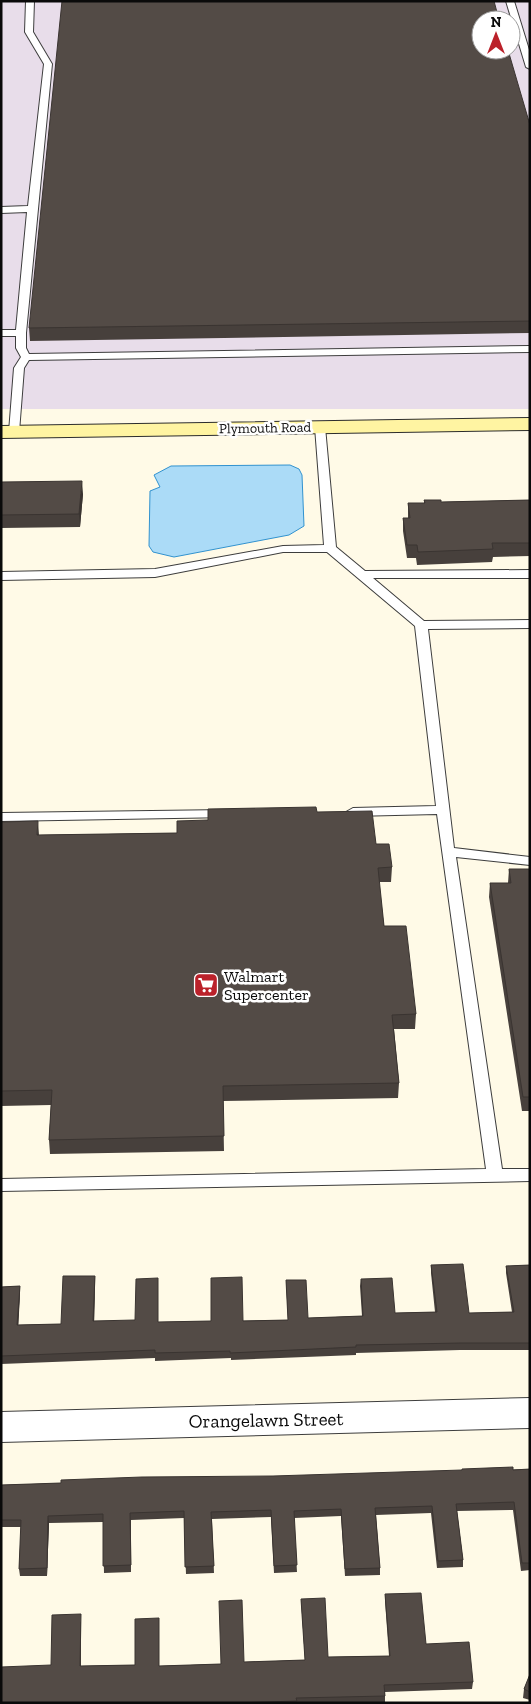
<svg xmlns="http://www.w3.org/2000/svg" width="531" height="1704" font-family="'Zilla Slab',serif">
  <rect width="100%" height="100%" fill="#fffae7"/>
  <path fill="#e8ddea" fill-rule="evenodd" d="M1,1H530V409H1ZM481,20H511V50H481Z"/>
  <path fill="#abdbf7" stroke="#3192cf" d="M290,465L299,469L302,475L304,526L289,535L174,557L153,552L149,546L150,491L160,487L154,475L171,466Z"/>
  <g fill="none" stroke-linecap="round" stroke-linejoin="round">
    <defs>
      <path id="lane" d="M26,1H34L33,32L52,64L26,333V348L29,354L530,346V352L29,360L24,368L19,432L18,434H10L9,432L14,368L21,357L16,348V336H1V330H16L27,212L1,213V207L28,206L44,64L25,32Z
        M506,1H514L530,53V69L526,67Z
        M320,424L325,427L336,547L365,571L530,570V578H373L424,621L530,620V628L428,629L454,848L530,857V865L456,857L502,1169H530V1181L1,1191V1179L486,1169L437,814L353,816L346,812L353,808L436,806L415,626L327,552H283L155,577L1,580V572L155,569L283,546L324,545L315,427Z
        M227,810L234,814L232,817L1,821V813Z"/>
      <path id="street" d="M530,1398V1428L1,1442V1412Z"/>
      <path id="secondary" d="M530,418V430L1,438V426Z"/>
    </defs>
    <use href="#lane" stroke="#3d3d3d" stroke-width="2"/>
    <use href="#street" stroke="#3d3d3d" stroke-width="2"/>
    <use href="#secondary" stroke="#2c2c2c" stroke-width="2"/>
    <use href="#lane" fill="#fff" fill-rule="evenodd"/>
    <use href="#street" fill="#fff" fill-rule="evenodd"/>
    <use href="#secondary" fill="#fff4a2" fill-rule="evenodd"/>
  </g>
  <path fill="#47403c" d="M530,125V333L30,341L29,328Z
    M1,482L83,494L80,527L1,528Z
    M424,500L441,502L530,500V556L493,557L492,562L417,565L416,558H407L403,531V518H408V503H424Z
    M317,812L376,844L392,867L391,882H379L384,926L416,1014L415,1029H394L399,1083L398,1098L223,1101L224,1151L50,1154L49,1140L51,1105L1,1106V822L39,835L177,833L208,820Z
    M509,869H530V1111H522L489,897L490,883H508Z
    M431,1265L469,1313L512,1312L506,1273V1266L530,1265V1350H460L356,1353V1355L231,1360V1358L155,1361V1358L1,1364V1287L20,1286V1293L18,1325L61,1324L95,1276V1283L94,1321L158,1322L288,1320L286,1280L308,1318L362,1316L360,1286L361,1279L395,1313L435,1312L431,1273Z
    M530,1469V1570L521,1571L513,1510L457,1511L463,1560V1567L437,1568L431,1513L376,1515L380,1568V1575L345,1576L341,1516L294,1518L297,1572L274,1573L271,1517L212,1519L214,1573L186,1574L184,1518L131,1520V1572L104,1573L103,1522L49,1523L47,1576H20L19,1569L21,1527H1V1485Z
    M385,1594L426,1644L473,1682L472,1689L385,1692V1703H1L51,1665L81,1621V1666L135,1665L159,1618V1666L221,1664L244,1662L305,1660L301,1599L328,1657L389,1656L385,1601Z
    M530,1674V1700L523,1698L524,1689Z"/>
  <path fill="#3a3431" d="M82,481L83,494L80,527L79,514Z
    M38,821L39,836L37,835Z
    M95,1276V1283L94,1328L93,1321Z
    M20,1286V1293L18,1333L17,1325Z
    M48,1516L49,1523L47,1576V1568Z"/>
  <path fill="#534b46" stroke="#3a3431" d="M62,1H494L499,20H481V50H508L530,125V321L29,328Z
    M82,481L79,514L1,515V482Z
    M424,500H441V502L530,500V543H492L493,549L418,552L417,545H407L403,518H410L408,503H425Z
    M316,807L317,812L372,811L376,844H389L392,867L378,868L384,926H406L416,1014L392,1015L399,1083L223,1086L224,1136L49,1140L52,1090L1,1091V822L38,821L37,835L177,833V821L208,820V809Z
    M509,869H530V1097H523L490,883H511Z
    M463,1264L469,1313L514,1312L506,1266L530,1265V1343H460L356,1345V1347L230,1353V1351L155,1353V1350L1,1356V1287L20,1286L17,1325L61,1324L63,1276H95L93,1321L135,1320L136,1279L158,1278V1322L211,1321V1278L242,1277L243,1321L288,1320L286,1280H306L308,1318L363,1316L361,1279L392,1278L395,1313L437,1312L431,1265Z
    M513,1467V1470L530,1469V1563H522L514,1502L456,1504L463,1560L438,1561L432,1506L375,1508L380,1568L345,1569L341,1509L294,1511L297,1565L274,1566L271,1510L211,1512L214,1566L185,1567L184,1511L130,1513L131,1565L103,1566V1514L48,1516L47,1568L19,1569L21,1520H1V1485L61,1483V1480L142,1477L273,1476L462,1470V1469Z
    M421,1593L426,1644L469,1642L473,1682L384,1685L385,1696L296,1698L297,1701L235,1703H1V1667L51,1665L52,1615L81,1614L80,1666L135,1665V1619L159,1618V1666L221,1664L219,1601L242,1600L244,1662L305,1660L301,1599L325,1598L328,1657L390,1656L385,1594Z
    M530,1674V1692L524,1689Z"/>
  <defs>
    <symbol id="supermarket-square" viewBox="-11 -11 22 22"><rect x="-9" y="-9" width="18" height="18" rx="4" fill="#bb212a" stroke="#fff"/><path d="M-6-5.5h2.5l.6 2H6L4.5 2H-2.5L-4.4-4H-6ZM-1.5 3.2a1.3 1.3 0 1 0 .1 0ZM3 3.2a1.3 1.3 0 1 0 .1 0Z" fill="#fff"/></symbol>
  </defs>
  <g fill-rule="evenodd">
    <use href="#supermarket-square" x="192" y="971" width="28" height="28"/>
  </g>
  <g text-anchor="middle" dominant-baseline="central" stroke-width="5" stroke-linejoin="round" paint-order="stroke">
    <g font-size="14" fill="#0a0a0a" stroke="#fff">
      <text transform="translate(265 428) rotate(-1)">Plymouth Road</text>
    </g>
    <g font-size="16" fill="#0a0a0a" stroke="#fff" text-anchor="start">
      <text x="224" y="976">Walmart<tspan x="224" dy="18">Supercenter</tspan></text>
    </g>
    <g font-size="19" fill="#0a0a0a" stroke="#fff">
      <text transform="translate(266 1420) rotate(-1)">Orangelawn Street</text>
    </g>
  </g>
  <rect width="531" height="1704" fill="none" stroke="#0a0a0a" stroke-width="5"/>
  <g transform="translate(496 35)"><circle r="24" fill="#ffffff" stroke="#9d9d9d"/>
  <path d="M0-4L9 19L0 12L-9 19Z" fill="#bb212a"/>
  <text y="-8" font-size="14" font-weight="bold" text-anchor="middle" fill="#0a0a0a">N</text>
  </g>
</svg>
